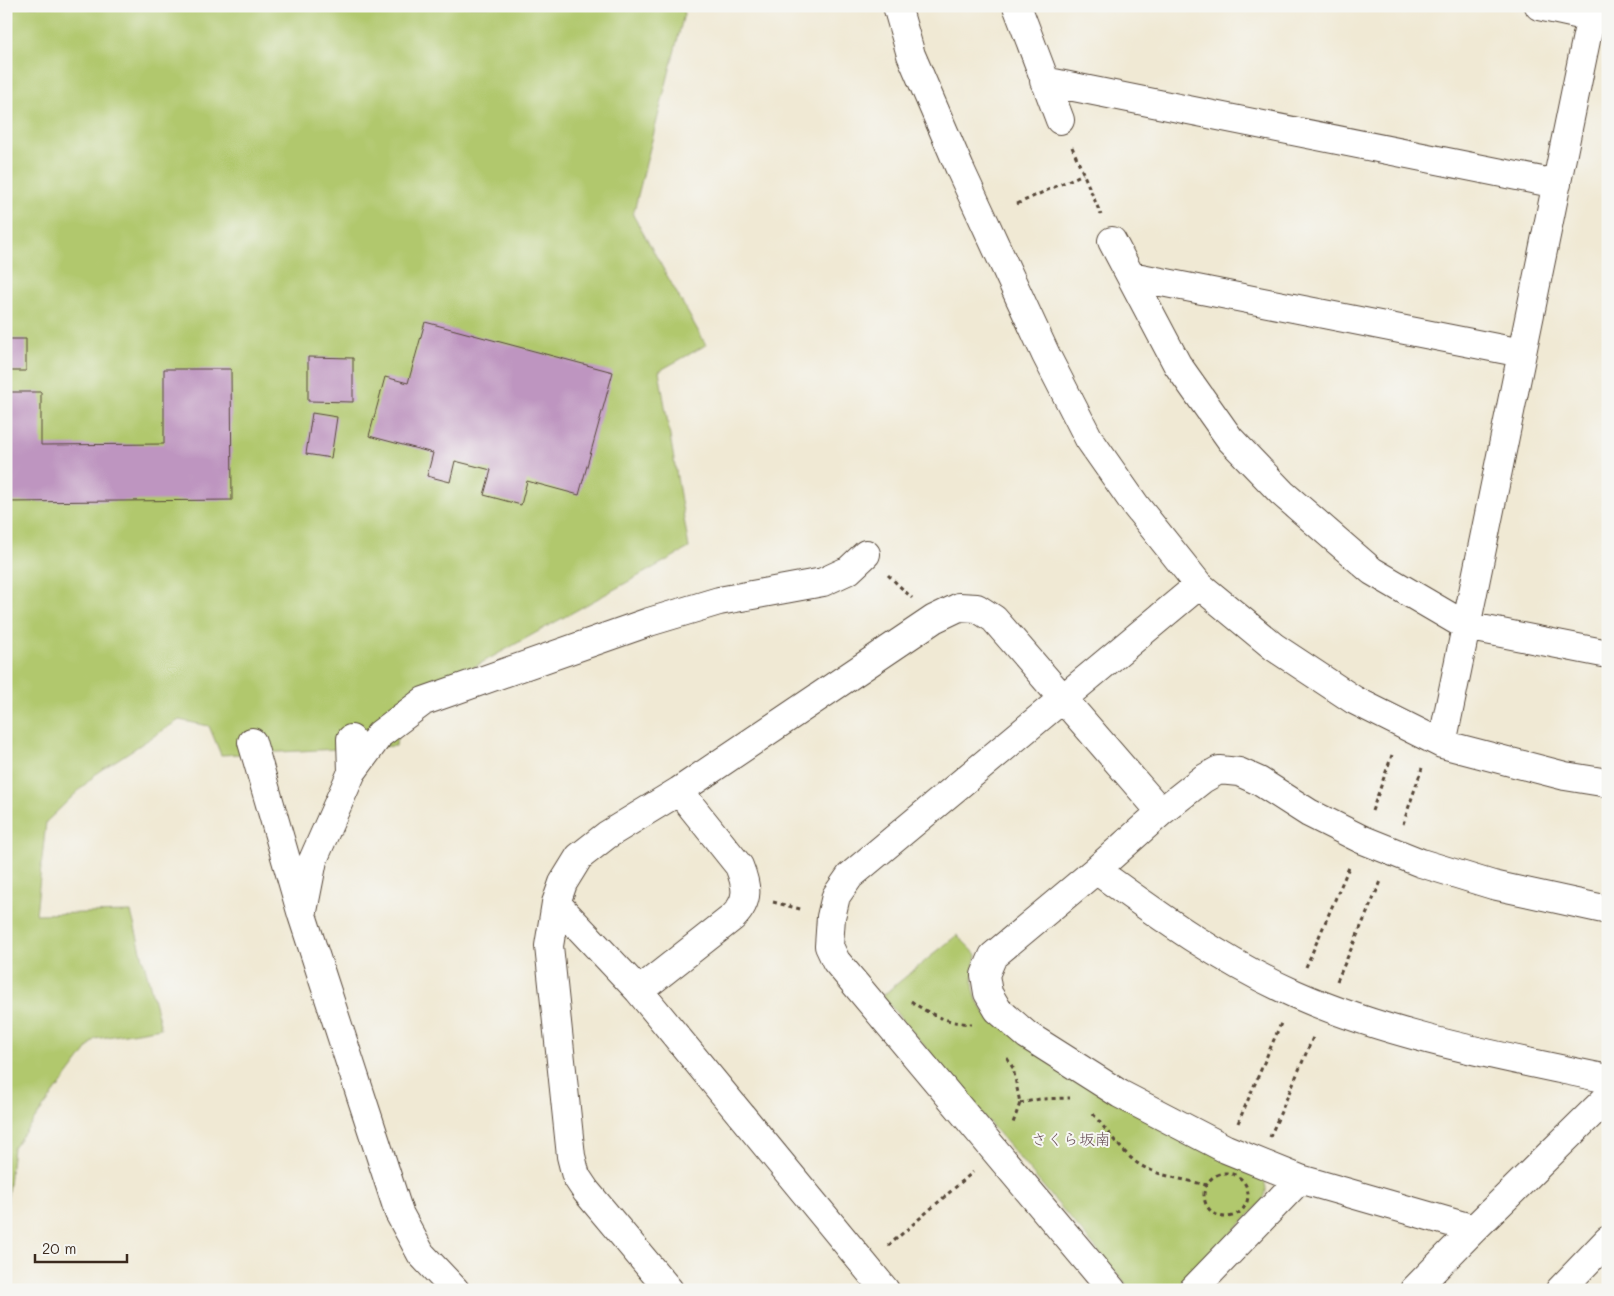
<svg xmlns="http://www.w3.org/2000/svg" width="1614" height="1296" font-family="Mali,'Klee One',sans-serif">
  <rect width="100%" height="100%" fill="#f6f6f2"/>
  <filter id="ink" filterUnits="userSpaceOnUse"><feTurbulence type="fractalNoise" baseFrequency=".02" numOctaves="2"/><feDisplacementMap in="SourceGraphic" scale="10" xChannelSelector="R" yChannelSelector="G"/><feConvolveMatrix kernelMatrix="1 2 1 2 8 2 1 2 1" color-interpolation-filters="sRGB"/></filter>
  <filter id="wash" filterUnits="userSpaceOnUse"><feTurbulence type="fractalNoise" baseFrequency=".0096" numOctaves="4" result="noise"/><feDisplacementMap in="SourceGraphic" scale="20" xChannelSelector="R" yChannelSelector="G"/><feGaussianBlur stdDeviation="1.12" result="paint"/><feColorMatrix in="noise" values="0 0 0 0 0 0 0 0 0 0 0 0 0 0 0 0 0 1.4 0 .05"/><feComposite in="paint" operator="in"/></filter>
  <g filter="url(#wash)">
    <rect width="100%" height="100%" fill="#f0e9d4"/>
    <path fill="#b1c86d" stroke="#767946" d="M6,6H686L633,215L706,345L659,371L689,548L400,708L396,746L221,755L209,726L179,720L98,772L46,822L36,914L131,912L161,1028L95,1039L13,1148L6,1211Z
      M957,935L977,955C970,983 971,998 991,1020L1260,1175C1268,1185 1268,1194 1260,1204L1175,1290H1131L882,996Z"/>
    <g id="blocks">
      <path fill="#be95c0" d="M425,322L613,372L579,495L527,481L521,505L484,495L491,470L455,461L450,482L427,476L433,453L369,436L385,377L408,383Z
        M6,339H26V371H6Z
        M308,357L353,358V402L308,401Z
        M164,369H231L232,500L6,502V392H41V445L164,444Z
        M312,413L337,417L331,458L306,454Z"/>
    </g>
  </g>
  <g filter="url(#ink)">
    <use href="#blocks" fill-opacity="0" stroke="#564739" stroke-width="1"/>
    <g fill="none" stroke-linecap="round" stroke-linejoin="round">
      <defs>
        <path id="minor" d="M897,6L911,55L960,169L1046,355L1089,439L1136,506L1199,585L1274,647L1354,700L1442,744L1565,776L1608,783
          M1017,6L1060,120
          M1539,6L1608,21
          M1044,81L1557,184
          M1112,241L1177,364L1230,439L1282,493L1372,571L1466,626L1608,654
          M1131,276L1522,353
          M252,742L302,915L399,1213L421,1254L455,1290
          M1442,744L1593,6
          M352,772L380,734L424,701L649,622L719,601L823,582L849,570L866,554
          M1096,870C1159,916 1223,962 1295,994C1392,1037 1504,1057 1608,1079
          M556,903L639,991L885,1290
          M1608,910L1493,885L1421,863L1361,839L1309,813L1259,781L1239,772L1219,770L1203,779L1161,812L1096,870L993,956L985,975L988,993L998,1010L1027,1035L1120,1094L1226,1149L1300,1179L1474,1229L1608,1097
          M303,911L313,860L352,772L351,739
          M639,991L733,917C750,900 747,886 739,866L679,791
          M669,1290L586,1191L576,1176L571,1156L549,946L556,903L563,883L579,857L607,835L679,791L934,619L959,607L977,608L994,619L1161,812
          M1112,1290L836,961L829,946L831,917L836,896L850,876L1199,585
          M1193,1290L1300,1179
          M1414,1290L1474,1229
          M1560,1290L1608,1240"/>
      </defs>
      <use href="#minor" stroke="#564739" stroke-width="30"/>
      <path stroke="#564739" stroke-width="3" stroke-dasharray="4 4" stroke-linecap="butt" d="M1072,147L1101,215
        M1017,204L1083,174
        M888,575L912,598
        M1372,811L1392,755
        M1403,824L1422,768
        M773,902L804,910
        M1306,967L1350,865
        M1337,981L1382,879
        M911,1001C930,1015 948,1023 972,1024
        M1007,1058L1013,1068L1020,1103L1012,1126
        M1020,1103L1040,1099L1070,1098
        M1093,1114C1106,1129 1121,1151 1137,1163C1156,1176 1184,1179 1206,1185
        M1238,1123L1282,1021
        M1270,1137L1314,1035
        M1204 1195a22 22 0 1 1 44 0a22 22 0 1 1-44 0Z
        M888,1246L973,1172
        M838,1290L843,1285"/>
      <use href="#minor" stroke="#fff" stroke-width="28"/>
    </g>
  </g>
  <g text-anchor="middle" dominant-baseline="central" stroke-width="4" stroke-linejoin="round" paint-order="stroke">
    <g font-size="16" fill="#694f57" stroke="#f6f6f2">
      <text x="1071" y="1138">さくら坂南</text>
    </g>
  </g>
  <rect width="1614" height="1296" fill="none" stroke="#f6f6f2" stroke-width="25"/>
  <path d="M35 1254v8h92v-8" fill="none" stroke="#3b2a1e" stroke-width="2.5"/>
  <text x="42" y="1254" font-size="15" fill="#3b2a1e" stroke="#f6f6f2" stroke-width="4" paint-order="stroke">20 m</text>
</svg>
